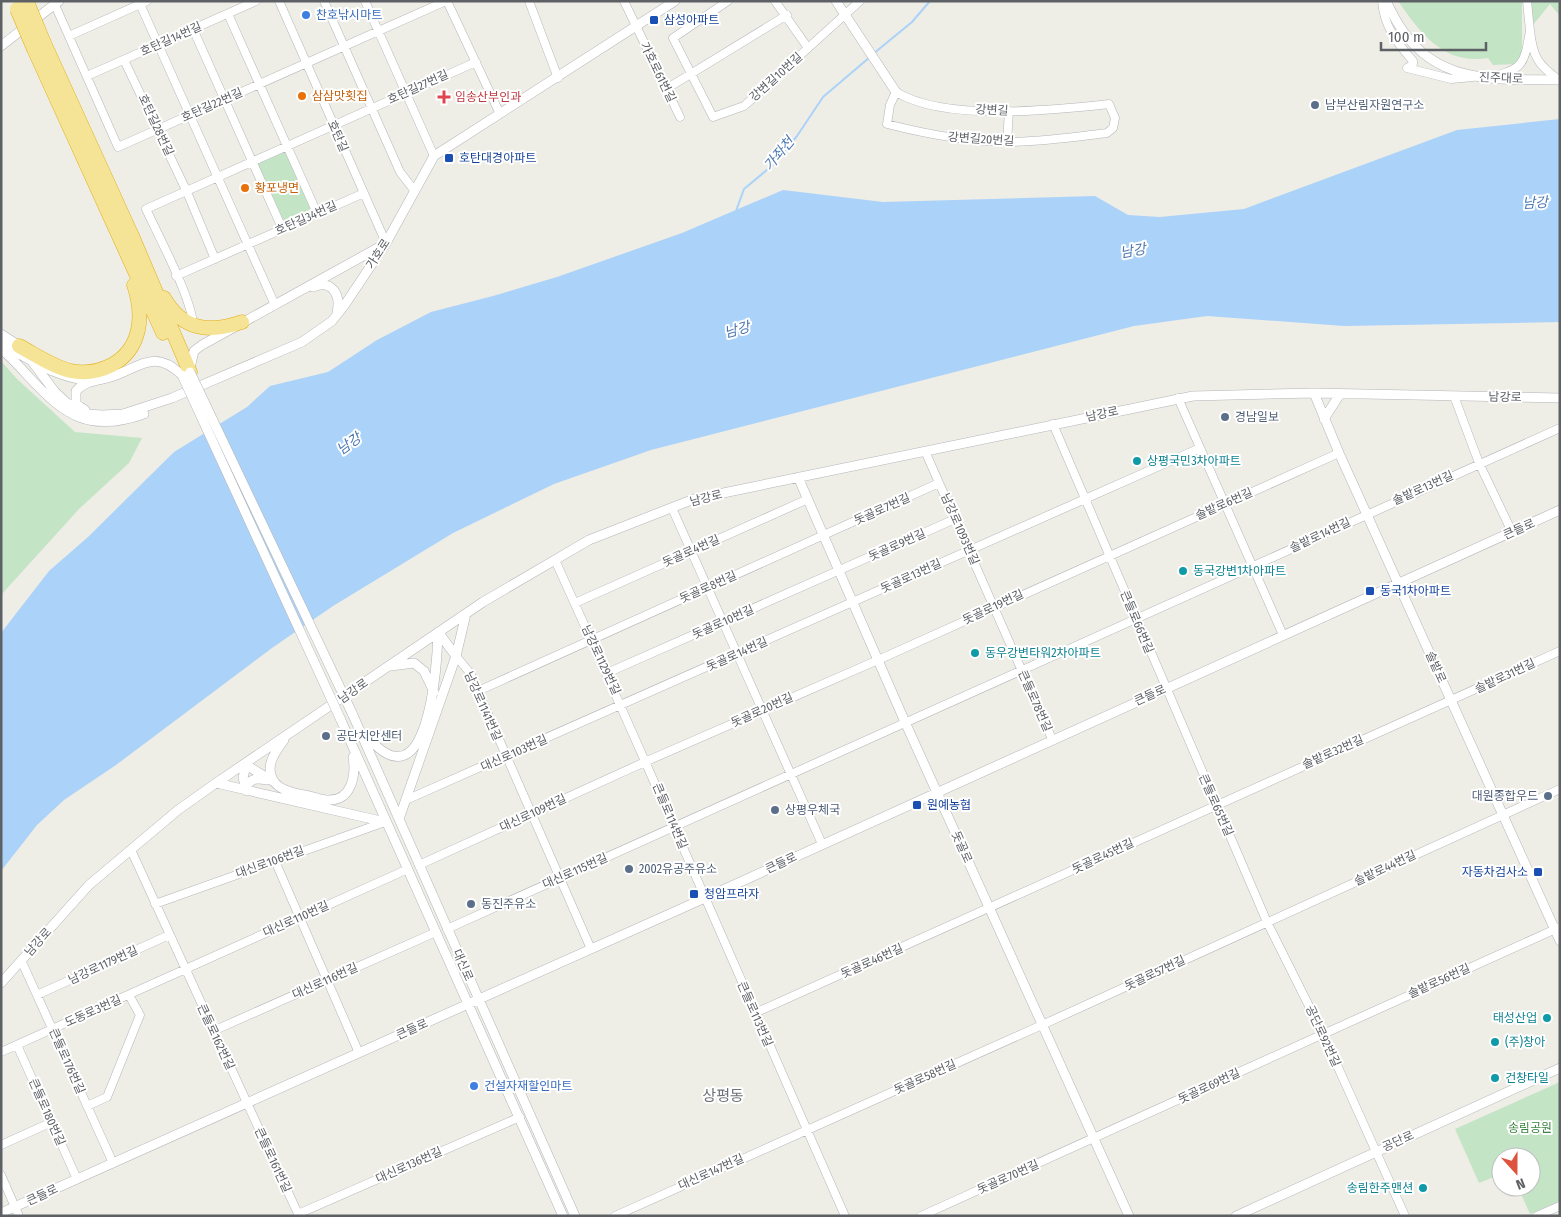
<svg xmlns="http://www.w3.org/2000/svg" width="1561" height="1217" font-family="'Fira Sans Condensed','Noto Sans KR',sans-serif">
  <rect width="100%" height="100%" fill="#eeede6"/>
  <path fill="#c4e4c6" d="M1398,1H1522V55L1516,64L1493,65L1488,58C1444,65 1421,34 1398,1Z
    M1529,1H1560V16L1550,4L1533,25Z
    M285,150L311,209L283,221L257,163Z
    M1,361L17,379L75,432L142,438L129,463L79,509L1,595Z
    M1560,1082V1201L1530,1214L1518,1187H1531V1157H1501V1174L1479,1183L1455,1129Z"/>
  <path fill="#abd2f9" d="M1560,119V322L1344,326L1207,316L1134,326L651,450L554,484L453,533L333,606L272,648L116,765L64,800L37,825L1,871V633L49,571L88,537L174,452L247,407L270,386L328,372L377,340L431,312L493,296L557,277L682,233L783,190L883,202L1095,196L1128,215L1160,217L1244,209L1457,130Z"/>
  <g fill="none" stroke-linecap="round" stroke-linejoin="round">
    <path stroke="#abd2f9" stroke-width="2" d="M873,54L912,22L930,1
      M736,211L744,189L774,164L797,136L823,97L870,57"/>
    <defs>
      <path id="minor" d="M279,1L386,243
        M324,1L400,172L414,190
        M365,1L434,156
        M447,1L500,114
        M529,1L558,78
        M624,1L680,117
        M728,1L673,38L713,117L744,106L860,1
        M775,1L808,48
        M1382,1C1384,26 1396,42 1413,61V64L1407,68
        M1527,1L1530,31
        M140,4L275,305
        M55,5L118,147L446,1
        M228,14L317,213
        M193,29L282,228
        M69,36L147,1
        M124,60L187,192L215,259
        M1407,68L1451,79L1473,77
        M87,76L256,1
        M1491,77C1524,69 1524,64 1530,31C1533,57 1538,65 1559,80
        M666,89L787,15
        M896,92C945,122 1053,110 1109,104L1115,118L1113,128L1107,133C1074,137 1041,142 1008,142C967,142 926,134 887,124L890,105Z
        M1007,142L1009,111
        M176,276L364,193
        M193,324C191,297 159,237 146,209L476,62
        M1454,396L1479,463L1512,532
        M1178,398L1283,635
        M1053,424L1267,922L1323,1034L1405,1216
        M925,451L1052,739
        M672,508L822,844
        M555,560C654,778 748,997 845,1216
        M575,603L808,499
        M456,656L470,673L591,949
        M607,673L955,519
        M478,691L939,483
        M406,800L1200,448
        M131,850L299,1216
        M275,861L359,1053
        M419,865L647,761L878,660L1339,453
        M155,904L385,822
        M447,929L1560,428
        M21,960L113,1163
        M37,995L169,935
        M755,1013L1560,651
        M213,1031L436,932
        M17,1045L77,1179
        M1,1052L408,869
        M87,1106L107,1097L140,1015L129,995
        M1,1145L52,1122
        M1,1175L19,1216
        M298,1214L520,1117
        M615,1216L1042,1025L1560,789
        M921,1216L1560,927
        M1537,1216L1560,1206"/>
      <path id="tertiary" d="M836,1L896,92
        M1386,1C1391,11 1396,22 1403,31C1440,86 1502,79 1560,80
        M1,46L59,1
        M313,287C332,279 341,295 337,312
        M1,334L21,347L55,392L67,403L86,414L102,415L123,414L172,398L302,342L332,321L344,306L386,243L434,156L675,1
        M1,344C33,361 53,376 89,381
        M1,349C11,357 20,367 29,377C65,416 90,433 144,414
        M190,368L194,351L202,345L383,245
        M1314,393L1339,453L1560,941
        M85,410L76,404V391C86,380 98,381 111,377C141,367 154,348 182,375
        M1324,419L1340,394
        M798,477L905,722L1129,1216
        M438,632L456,656
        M391,666L414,663L424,671L434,692
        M352,713L575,1216
        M340,718L563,1216
        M366,735C428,810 437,668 438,632
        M284,740C277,750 267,762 271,775C275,791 295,793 309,796C315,797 322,800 328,800C352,801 356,775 353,757
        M216,783L385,822
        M245,787C252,778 256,778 267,780
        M247,791L243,778L246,765L274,782
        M399,819L456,656L466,614
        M1,983L89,885L178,810L216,783L483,602L589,540L694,499L1193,396L1314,393L1560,398
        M1,1213L705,898L1560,510
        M1236,1216L1560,1068"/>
      <path id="motorway" d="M44,43L132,236L190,372
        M34,49L163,333
        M164,298C183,331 210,333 242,322
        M19,346C36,355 53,367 71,371C85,374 100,371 112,365C142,348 144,315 134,285"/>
    </defs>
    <use href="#minor" stroke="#b3b5b9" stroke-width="9"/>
    <use href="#tertiary" stroke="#b3b5b9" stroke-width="10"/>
    <use href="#motorway" stroke="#e3ae11" stroke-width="15"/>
    <use href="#minor" stroke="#fff" stroke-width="8"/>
    <use href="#tertiary" stroke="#fff" stroke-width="9"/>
    <use href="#motorway" stroke="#f5e396" stroke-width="14"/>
    <defs>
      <path id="tertiary-bridge" d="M190,372L352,713
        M182,375L340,718"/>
      <path id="motorway-bridge" d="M27,2L44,43
        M17,9L34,49"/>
    </defs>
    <use href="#tertiary-bridge" stroke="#b3b5b9" stroke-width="10" stroke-linecap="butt"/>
    <use href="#motorway-bridge" stroke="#e3ae11" stroke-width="15" stroke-linecap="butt"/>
    <use href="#tertiary-bridge" stroke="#fff" stroke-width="9"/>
    <use href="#motorway-bridge" stroke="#f5e396" stroke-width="14"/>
  </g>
  <g fill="#3f7fe0" stroke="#fff" stroke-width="2">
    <circle cx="306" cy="15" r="5"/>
    <circle cx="474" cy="1086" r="5"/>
  </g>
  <g fill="#1a4fb4" stroke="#fff" stroke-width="2">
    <rect x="649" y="15" width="10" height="10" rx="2.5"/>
    <rect x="444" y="153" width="10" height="10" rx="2.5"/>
    <rect x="1365" y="586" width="10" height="10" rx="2.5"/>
    <rect x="912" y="800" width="10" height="10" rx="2.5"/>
    <rect x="1533" y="867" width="10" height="10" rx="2.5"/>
    <rect x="689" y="889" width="10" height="10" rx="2.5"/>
  </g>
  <g fill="#e8710a" stroke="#fff" stroke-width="2">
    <circle cx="302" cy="96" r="5"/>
    <circle cx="245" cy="188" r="5"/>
  </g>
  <path fill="#e0444e" stroke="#fff" stroke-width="2" d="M441.5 89.5h5v5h5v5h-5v5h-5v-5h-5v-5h5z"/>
  <g fill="#5c6f8a" stroke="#fff" stroke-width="2">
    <circle cx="1315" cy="105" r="5"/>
    <circle cx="1225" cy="417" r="5"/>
    <circle cx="326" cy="736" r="5"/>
    <circle cx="1548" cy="796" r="5"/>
    <circle cx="775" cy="810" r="5"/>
    <circle cx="629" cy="869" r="5"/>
    <circle cx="471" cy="904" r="5"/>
  </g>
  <g fill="#0f9aa8" stroke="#fff" stroke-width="2">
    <circle cx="1137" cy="461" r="5"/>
    <circle cx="1183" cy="571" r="5"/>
    <circle cx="975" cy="653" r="5"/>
    <circle cx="1547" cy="1018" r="5"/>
    <circle cx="1495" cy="1042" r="5"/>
    <circle cx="1495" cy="1078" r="5"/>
    <circle cx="1423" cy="1188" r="5"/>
  </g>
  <g text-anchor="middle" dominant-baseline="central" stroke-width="4" stroke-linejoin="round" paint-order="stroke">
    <g font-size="12" fill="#366cbe" stroke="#fff" text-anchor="start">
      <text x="316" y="15">찬호낚시마트</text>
      <text x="484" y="1086">건설자재할인마트</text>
    </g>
    <g font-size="12" fill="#164399" stroke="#fff" text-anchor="start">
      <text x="664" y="20">삼성아파트</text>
      <text x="459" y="158">호탄대경아파트</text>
      <text x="1380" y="591">동국1차아파트</text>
      <text x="927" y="805">원예농협</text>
      <text x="1528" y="872" text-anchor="end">자동차검사소</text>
      <text x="704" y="894">청암프라자</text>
    </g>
    <g font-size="12" fill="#5d6065" stroke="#fff">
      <text transform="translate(171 39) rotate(-24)">호탄길14번길</text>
      <text transform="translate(658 72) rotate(64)">가호로61번길</text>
      <text transform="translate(776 77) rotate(-42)">강변길10번길</text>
      <text transform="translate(1501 78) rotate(2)">진주대로</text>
      <text transform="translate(418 87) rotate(-24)">호탄길27번길</text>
      <text transform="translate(212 105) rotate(-24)">호탄길22번길</text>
      <text transform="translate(992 110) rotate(3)">강변길</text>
      <text transform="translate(156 125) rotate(65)">호탄길28번길</text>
      <text transform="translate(338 136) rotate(66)">호탄길</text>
      <text transform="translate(981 139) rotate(4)">강변길20번길</text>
      <text transform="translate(306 218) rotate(-24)">호탄길34번길</text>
      <text transform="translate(378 254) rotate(-57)">가호로</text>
      <text transform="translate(1505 397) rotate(1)">남강로</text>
      <text transform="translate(1102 414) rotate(-12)">남강로</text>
      <text transform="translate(1423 488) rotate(-24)">솔밭로13번길</text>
      <text transform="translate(706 498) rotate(-14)">남강로</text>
      <text transform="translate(1224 504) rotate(-24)">솔밭로6번길</text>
      <text transform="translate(882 509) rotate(-24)">돗골로7번길</text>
      <text transform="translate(960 529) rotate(66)">남강로1093번길</text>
      <text transform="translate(1519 529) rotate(-24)">큰들로</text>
      <text transform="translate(1320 535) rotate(-25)">솔밭로14번길</text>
      <text transform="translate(897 545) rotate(-24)">돗골로9번길</text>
      <text transform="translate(691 551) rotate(-24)">돗골로4번길</text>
      <text transform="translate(911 576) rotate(-24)">돗골로13번길</text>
      <text transform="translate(708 587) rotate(-24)">돗골로8번길</text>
      <text transform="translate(993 607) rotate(-25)">돗골로19번길</text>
      <text transform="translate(723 622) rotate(-24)">돗골로10번길</text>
      <text transform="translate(1137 622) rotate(67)">큰들로66번길</text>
      <text transform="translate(737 654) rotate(-24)">돗골로14번길</text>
      <text transform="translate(601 660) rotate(65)">남강로1129번길</text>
      <text transform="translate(1436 667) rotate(66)">솔밭로</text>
      <text transform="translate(1505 676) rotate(-25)">솔밭로31번길</text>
      <text transform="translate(353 691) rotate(-35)">남강로</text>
      <text transform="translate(1150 695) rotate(-24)">큰들로</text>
      <text transform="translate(1035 701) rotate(66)">큰들로78번길</text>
      <text transform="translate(483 706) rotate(66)">남강로1141번길</text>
      <text transform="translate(762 710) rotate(-24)">돗골로20번길</text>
      <text transform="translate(1333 752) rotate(-24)">솔밭로32번길</text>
      <text transform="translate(514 753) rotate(-24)">대신로103번길</text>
      <text transform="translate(1216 805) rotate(66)">큰들로65번길</text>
      <text transform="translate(533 813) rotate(-25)">대신로109번길</text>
      <text transform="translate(670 816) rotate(67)">큰들로114번길</text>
      <text transform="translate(962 847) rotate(66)">돗골로</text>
      <text transform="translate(1103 856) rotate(-25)">돗골로45번길</text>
      <text transform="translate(270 862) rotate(-20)">대신로106번길</text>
      <text transform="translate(781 863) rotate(-25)">큰들로</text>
      <text transform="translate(1385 868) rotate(-25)">솔밭로44번길</text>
      <text transform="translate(575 871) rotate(-24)">대신로115번길</text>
      <text transform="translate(296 919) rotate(-24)">대신로110번길</text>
      <text transform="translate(38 942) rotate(-48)">남강로</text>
      <text transform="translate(872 961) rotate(-24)">돗골로46번길</text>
      <text transform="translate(103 965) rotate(-25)">남강로1179번길</text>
      <text transform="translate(463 965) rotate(66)">대신로</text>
      <text transform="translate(1155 973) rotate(-25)">돗골로57번길</text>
      <text transform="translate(325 981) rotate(-24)">대신로116번길</text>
      <text transform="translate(1439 981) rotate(-24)">솔밭로56번길</text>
      <text transform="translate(93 1011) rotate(-24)">도동로3번길</text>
      <text transform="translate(755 1014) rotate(66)">큰들로113번길</text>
      <text transform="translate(412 1029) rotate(-24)">큰들로</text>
      <text transform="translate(1323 1036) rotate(65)">공단로92번길</text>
      <text transform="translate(216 1037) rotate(65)">큰들로162번길</text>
      <text transform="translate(67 1061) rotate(66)">큰들로176번길</text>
      <text transform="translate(925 1077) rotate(-24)">돗골로58번길</text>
      <text transform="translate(1209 1086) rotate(-25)">돗골로69번길</text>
      <text transform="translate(47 1112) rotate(66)">큰들로180번길</text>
      <text transform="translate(1398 1141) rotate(-24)">공단로</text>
      <text transform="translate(273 1160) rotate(65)">큰들로161번길</text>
      <text transform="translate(409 1165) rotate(-24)">대신로136번길</text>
      <text transform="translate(711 1172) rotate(-24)">대신로147번길</text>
      <text transform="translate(1008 1177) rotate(-24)">돗골로70번길</text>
      <text transform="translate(42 1195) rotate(-25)">큰들로</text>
    </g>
    <g font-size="12" fill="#c56008" stroke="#fff" text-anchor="start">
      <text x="312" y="96">삼삼맛횟집</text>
      <text x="255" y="188">황포냉면</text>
    </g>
    <g font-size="12" fill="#be3a42" stroke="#fff" text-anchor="start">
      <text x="455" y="97">임송산부인과</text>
    </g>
    <g font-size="12" fill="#4e5e75" stroke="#fff" text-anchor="start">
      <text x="1325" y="105">남부산림자원연구소</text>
      <text x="1235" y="417">경남일보</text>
      <text x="336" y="736">공단치안센터</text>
      <text x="1538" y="796" text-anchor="end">대원종합우드</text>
      <text x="785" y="810">상평우체국</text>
      <text x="639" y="869">2002유공주유소</text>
      <text x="481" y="904">동진주유소</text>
    </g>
    <g font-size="12" fill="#0d838f" stroke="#fff" text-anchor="start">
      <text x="1147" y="461">상평국민3차아파트</text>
      <text x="1193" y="571">동국강변1차아파트</text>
      <text x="985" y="653">동우강변타워2차아파트</text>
      <text x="1537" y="1018" text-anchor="end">태성산업</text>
      <text x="1505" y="1042">(주)창아</text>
      <text x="1505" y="1078">건창타일</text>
      <text x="1413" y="1188" text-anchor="end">송림한주맨션</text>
    </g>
    <g font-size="12" fill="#3c8544" stroke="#fff">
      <text x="1530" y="1128">송림공원</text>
    </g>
    <g font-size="14" font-style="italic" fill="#4c78b2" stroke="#fff">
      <text transform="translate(779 154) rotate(-50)">가좌천</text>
      <text transform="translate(1535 203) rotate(-3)">남강</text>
      <text transform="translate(1133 251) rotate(-10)">남강</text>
      <text transform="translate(737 330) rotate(-15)">남강</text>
      <text transform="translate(349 444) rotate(-36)">남강</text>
    </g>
    <g font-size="15" fill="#6e7277" stroke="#fff">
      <text x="723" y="1096">상평동</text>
    </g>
  </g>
  <rect width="1561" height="1217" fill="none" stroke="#5d6065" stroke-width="5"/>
  <g transform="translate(1516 1172) rotate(159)"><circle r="24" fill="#ffffff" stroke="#bebfc1"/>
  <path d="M0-4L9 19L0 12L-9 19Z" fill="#dd533d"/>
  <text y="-8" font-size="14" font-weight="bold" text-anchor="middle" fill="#5d6065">N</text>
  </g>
  <path d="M1381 42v8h105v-8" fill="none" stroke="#5d6065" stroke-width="2.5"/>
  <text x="1388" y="42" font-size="15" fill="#5d6065" stroke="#ffffff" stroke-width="4" paint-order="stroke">100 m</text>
</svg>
